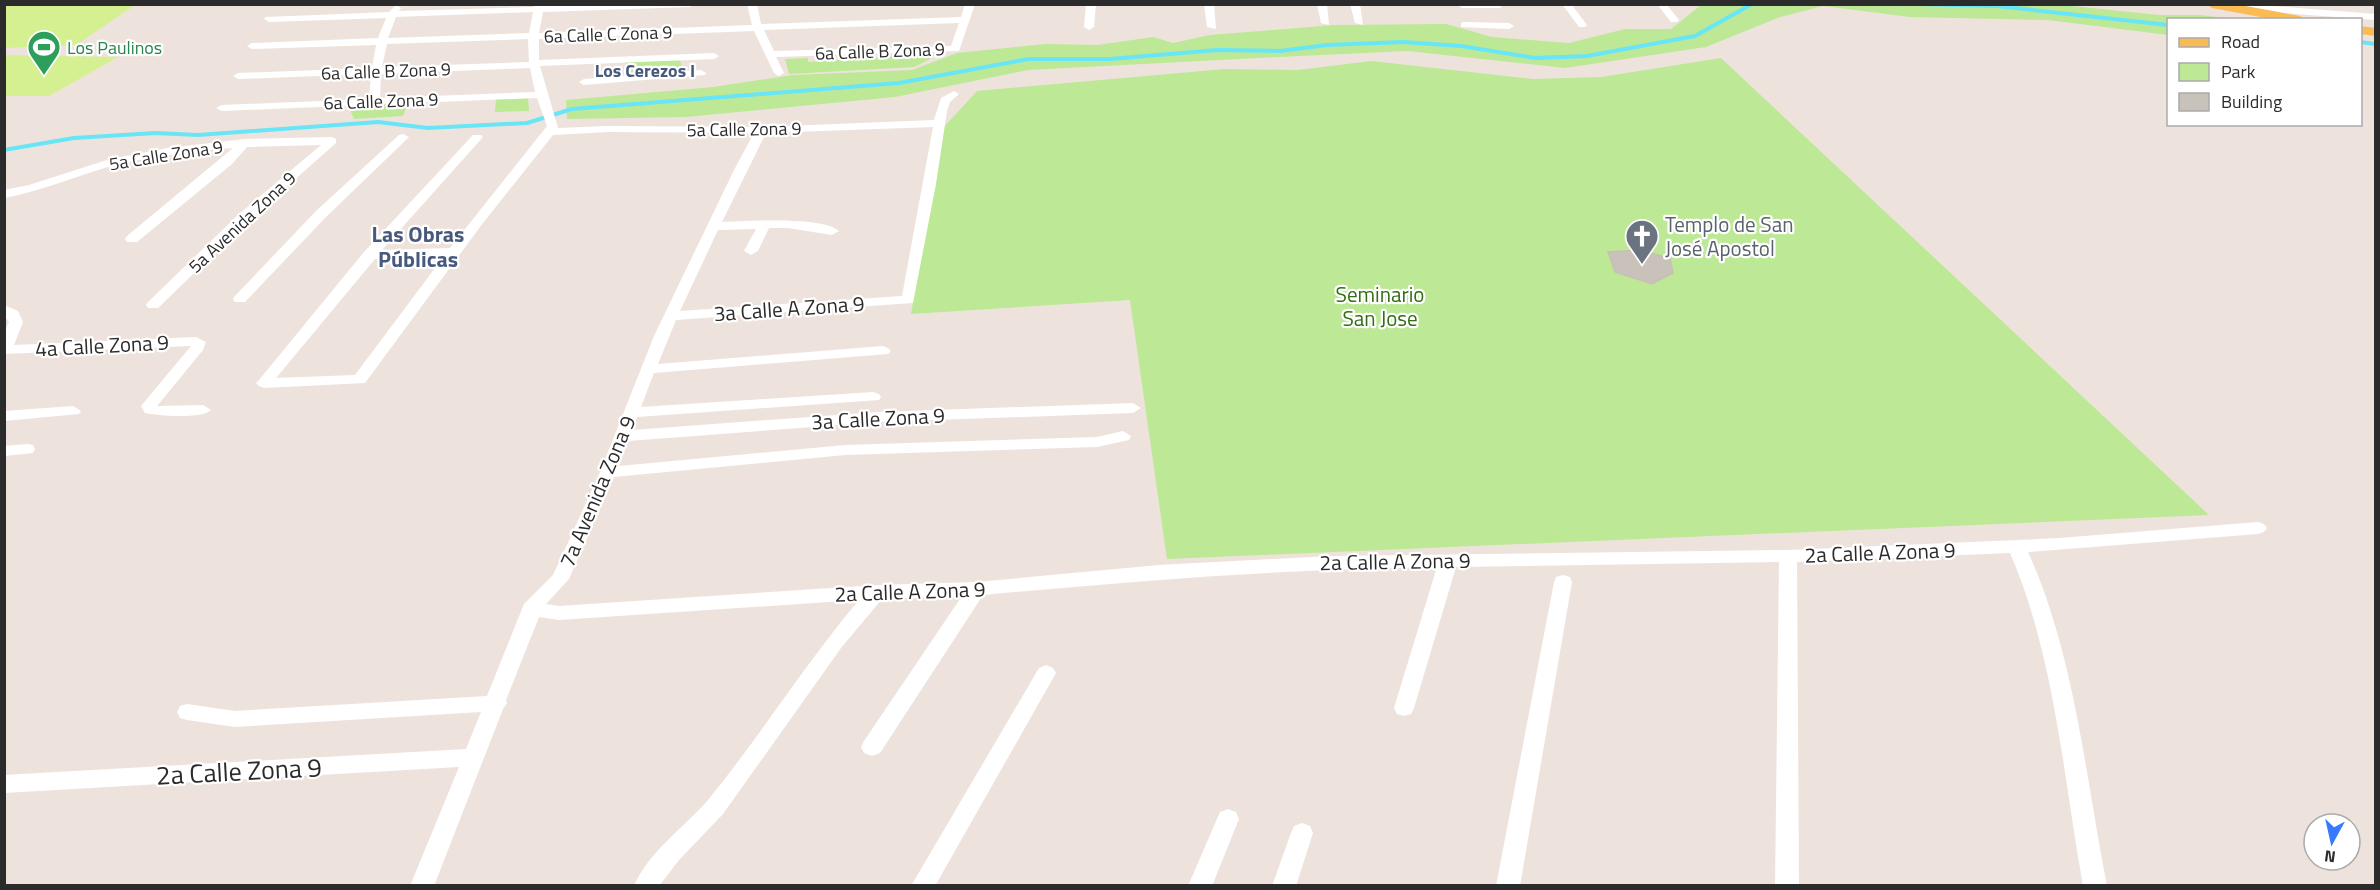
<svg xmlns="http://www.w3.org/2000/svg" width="2380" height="890" font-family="'Titillium Web',sans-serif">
  <rect width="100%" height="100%" fill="#eee3dc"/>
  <path fill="#bde895" d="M2063,5L2159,15H2200L2234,19L2168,20V35L2048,20L1910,17L1823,6L1780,17L1706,47L1565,68L1407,51L1279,57L1028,70L895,97L686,117L567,119L566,100L713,87L793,75L912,70L957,53L1045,44L1098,45L1153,37L1173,43L1210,35L1334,25L1446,24L1492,37L1569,43L1625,29H1671L1701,5Z
    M934,54L932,58L914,67L789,74L785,59L808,58V62Z
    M679,58L684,72L631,75L625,61Z
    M1721,58L2209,515L1167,559L1130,300L911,314L943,128L977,91L1225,69L1298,70L1371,61L1533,79L1601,77Z
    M528,97L529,111L495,112L496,98Z
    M408,104L403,116L354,119L348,105Z"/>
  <path fill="#d5f090" d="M5,5H135L76,45L5,48Z
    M5,55L118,57L49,96H5Z"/>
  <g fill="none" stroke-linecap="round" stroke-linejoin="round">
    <path stroke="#68e5f6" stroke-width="4" d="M1918,4L1997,6L2168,25
      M2360,42L2376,44
      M4,150L74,138L155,133L198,135L378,122L428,128L527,123L572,109L899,83L1029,59H1110L1217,50L1280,51L1327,45L1403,42L1461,46L1535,58L1587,56L1695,36L1752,4"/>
  </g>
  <path fill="#c9c2ba" stroke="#c9bfb5" stroke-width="1.5" d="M1638,250L1670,258L1673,273L1652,284L1615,272L1608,252Z"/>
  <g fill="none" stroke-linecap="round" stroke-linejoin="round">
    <path fill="#fff" fill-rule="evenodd" d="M535,4H545L544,6L694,4L690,7L543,12L539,33L752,25L747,4H757L761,24L961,17L965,4H975L959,51L776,57L784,73L779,76L774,73L754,31L539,39V60L714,53L719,56L714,59L540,66L558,128L608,126L760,127L934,120L941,98L954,91L959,94L950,102L947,111L936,184L913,303L676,320L658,364L883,346L888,348L891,351L888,354L654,373L641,407L873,392L879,394L881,397L879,400L637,417L632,430L878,412L1133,403L1141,408L1133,413L878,422L628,441L619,466L845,445L1097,437L1123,431L1131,436L1129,440L1097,447L845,455L614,477L569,579L546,604L559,606L877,585L977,582L1159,565L1332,556L1788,550L2060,538L2258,522L2264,524L2267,528L2264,532L2258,534L2028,552C2075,656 2085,774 2107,886H2083C2063,775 2055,657 2010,553L1797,562L1799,886H1775L1779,562L1456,567L1414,708L1411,714L1404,716L1397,714L1394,708L1437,567C1285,569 1134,581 983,595L880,753L872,756L864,753L861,747L864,741L962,596L882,599L841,648L723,814L679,860L659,886H634C649,851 684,828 708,800C761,735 805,664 859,600L559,620L539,617L506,700L507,703L503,709L434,886H410L459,767L4,793V775L466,749L481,712L235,727L187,720L180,718L177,712L180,706L187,704L235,711L487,696L524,604L553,575L561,558L600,472L654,336L734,170L754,133L608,132L553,135L483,223L365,383L264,388L259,386L256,383L259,380L364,252L473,135H481L483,137L382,250L450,248L547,126L537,98L222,111L216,108L222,105L369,99L371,74L238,79L233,76L238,73L372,68L376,45L252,49L247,46L252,43L378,38L386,18L269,22L264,19L266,17L389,12L396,5L401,8L399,11L534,7ZM533,12L529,33L388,38L396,17ZM959,23L951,46L774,51L764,30ZM528,39L529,62L382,67L387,44ZM530,68L535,92L380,98L381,74ZM933,127L902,296L680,311L718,230L756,229L744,251L751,255L758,251L769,228H788L832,235L839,231C823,216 745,221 722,222L766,133ZM444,256L355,375L276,378L375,259Z
      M1086,4H1096L1094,27L1089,30L1084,27Z
      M1204,4H1214L1216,29L1207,27Z
      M1317,4H1327L1329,25L1321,23Z
      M1350,4H1360L1363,25L1355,23Z
      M1504,4L1500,8H1462L1457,5Z
      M1562,4H1571L1587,25L1585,27H1579Z
      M1657,4H1666L1679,20L1677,22H1671Z
      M2246,4L2376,14V20L2241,10L2236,7Z
      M1464,22L1509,23L1514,26L1509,29L1461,27V23Z
      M701,70L706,73L705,75L584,85L579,82L584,79Z
      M403,134L409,137L407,139L326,217L245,302H235L233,299L235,296L316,211L399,135Z
      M332,137L336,139V143L248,221L158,308H148L146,305L148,302L238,215L321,145L247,147L232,164L137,242H127L125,239L127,236L233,148C194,151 154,156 115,165C78,175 43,191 4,198V190L29,185L110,159L168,148L245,139Z
      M4,305L18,311L23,322L14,345L196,337L206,342L203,350L157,406L203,405L211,410C203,419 158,416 145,413L141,406L191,346L4,354V332L9,322L4,315Z
      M73,406L81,411L79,414L4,421V411Z
      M27,444L33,445L35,449L33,453L4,456V446Z
      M1563,575L1570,577L1572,582L1520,886H1496L1554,582L1556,577Z
      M1046,665L1053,668L1056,673L935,886H911L1039,668Z
      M1228,809L1236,812L1239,819L1212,886H1188L1220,812Z
      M1302,823L1310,826L1313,833L1296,886H1272L1291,833L1294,826Z"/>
    <path fill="#fabb55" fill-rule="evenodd" d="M2206,4H2235L2300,16L2306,20H2277L2212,8Z
      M2360,26L2376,28V36L2360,34Z"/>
  </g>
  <defs>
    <symbol id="stadium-pin" viewBox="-11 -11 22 30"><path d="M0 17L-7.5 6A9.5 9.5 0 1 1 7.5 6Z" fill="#2e9e5b" stroke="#fff"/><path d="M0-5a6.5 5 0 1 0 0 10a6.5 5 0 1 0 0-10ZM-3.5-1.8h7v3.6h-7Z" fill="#fff"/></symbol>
    <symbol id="church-pin" viewBox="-11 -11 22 30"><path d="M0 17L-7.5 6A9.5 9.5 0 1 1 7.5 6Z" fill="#6b7280" stroke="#fff"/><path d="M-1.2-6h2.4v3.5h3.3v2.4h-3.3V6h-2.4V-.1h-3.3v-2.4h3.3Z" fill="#fff"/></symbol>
  </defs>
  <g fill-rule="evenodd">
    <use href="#stadium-pin" x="25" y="28" width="38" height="52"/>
    <use href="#church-pin" x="1623" y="217" width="38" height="52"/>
  </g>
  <g text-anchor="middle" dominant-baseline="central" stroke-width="4.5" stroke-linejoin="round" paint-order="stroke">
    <g font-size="18" fill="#2b2b2b" stroke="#fff">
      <text transform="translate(608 34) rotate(-2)">6a Calle C Zona 9</text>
      <text transform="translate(880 51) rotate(-2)">6a Calle B Zona 9</text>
      <text transform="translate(386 71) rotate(-2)">6a Calle B Zona 9</text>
      <text transform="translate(381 101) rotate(-2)">6a Calle Zona 9</text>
      <text transform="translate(744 129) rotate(-1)">5a Calle Zona 9</text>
      <text transform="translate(166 155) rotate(-9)">5a Calle Zona 9</text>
      <text transform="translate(242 222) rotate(-43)">5a Avenida Zona 9</text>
    </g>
    <g font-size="18" fill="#27864d" stroke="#fff" text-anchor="start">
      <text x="67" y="47">Los Paulinos</text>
    </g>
    <g font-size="18" font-weight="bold" fill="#48597e" stroke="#fff">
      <text x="645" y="70">Los Cerezos I</text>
    </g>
    <g font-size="21" fill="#5b616d" stroke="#fff" text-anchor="start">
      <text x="1665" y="224">Templo de San<tspan x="1665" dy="24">José Apostol</tspan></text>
    </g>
    <g font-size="21" fill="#346d15" stroke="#fff">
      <text x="1380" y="294">Seminario<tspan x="1380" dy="24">San Jose</tspan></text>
    </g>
    <g font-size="21" fill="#2b2b2b" stroke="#fff">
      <text transform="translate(789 308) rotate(-4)">3a Calle A Zona 9</text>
      <text transform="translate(102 345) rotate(-3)">4a Calle Zona 9</text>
      <text transform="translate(878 418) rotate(-3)">3a Calle Zona 9</text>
      <text transform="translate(597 491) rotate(-67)">7a Avenida Zona 9</text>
      <text transform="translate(1880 552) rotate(-2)">2a Calle A Zona 9</text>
      <text transform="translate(1395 561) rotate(-1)">2a Calle A Zona 9</text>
      <text transform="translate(910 591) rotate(-2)">2a Calle A Zona 9</text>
    </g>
    <g font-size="22" font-weight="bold" fill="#48597e" stroke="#fff">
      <text x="418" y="234">Las Obras<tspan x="418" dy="25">Públicas</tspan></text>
    </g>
    <g font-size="26" fill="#2b2b2b" stroke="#fff">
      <text transform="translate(239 771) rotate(-3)">2a Calle Zona 9</text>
    </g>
  </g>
  <rect width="2380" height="890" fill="none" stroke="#2b2b2b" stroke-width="12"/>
  <rect x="2167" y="18" width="195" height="108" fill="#ffffff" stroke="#aaaaaa" stroke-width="1.5"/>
  <rect x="2179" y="38" width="30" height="9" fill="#fabb55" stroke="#aaaaaa" stroke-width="1.5"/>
  <text x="2221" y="48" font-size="18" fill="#2b2b2b">Road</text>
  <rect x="2179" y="63" width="30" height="18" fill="#bde895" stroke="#aaaaaa" stroke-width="1.5"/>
  <text x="2221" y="78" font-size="18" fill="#2b2b2b">Park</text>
  <rect x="2179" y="93" width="30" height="18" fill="#c9c2ba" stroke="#aaaaaa" stroke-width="1.5"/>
  <text x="2221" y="108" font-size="18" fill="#2b2b2b">Building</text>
  <g transform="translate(2332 842) rotate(188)"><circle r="28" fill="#ffffff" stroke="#aaaaaa" stroke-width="1.5"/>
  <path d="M0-4.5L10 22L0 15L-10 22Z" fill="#3779ff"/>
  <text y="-9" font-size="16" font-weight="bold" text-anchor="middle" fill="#2b2b2b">N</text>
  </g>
</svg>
